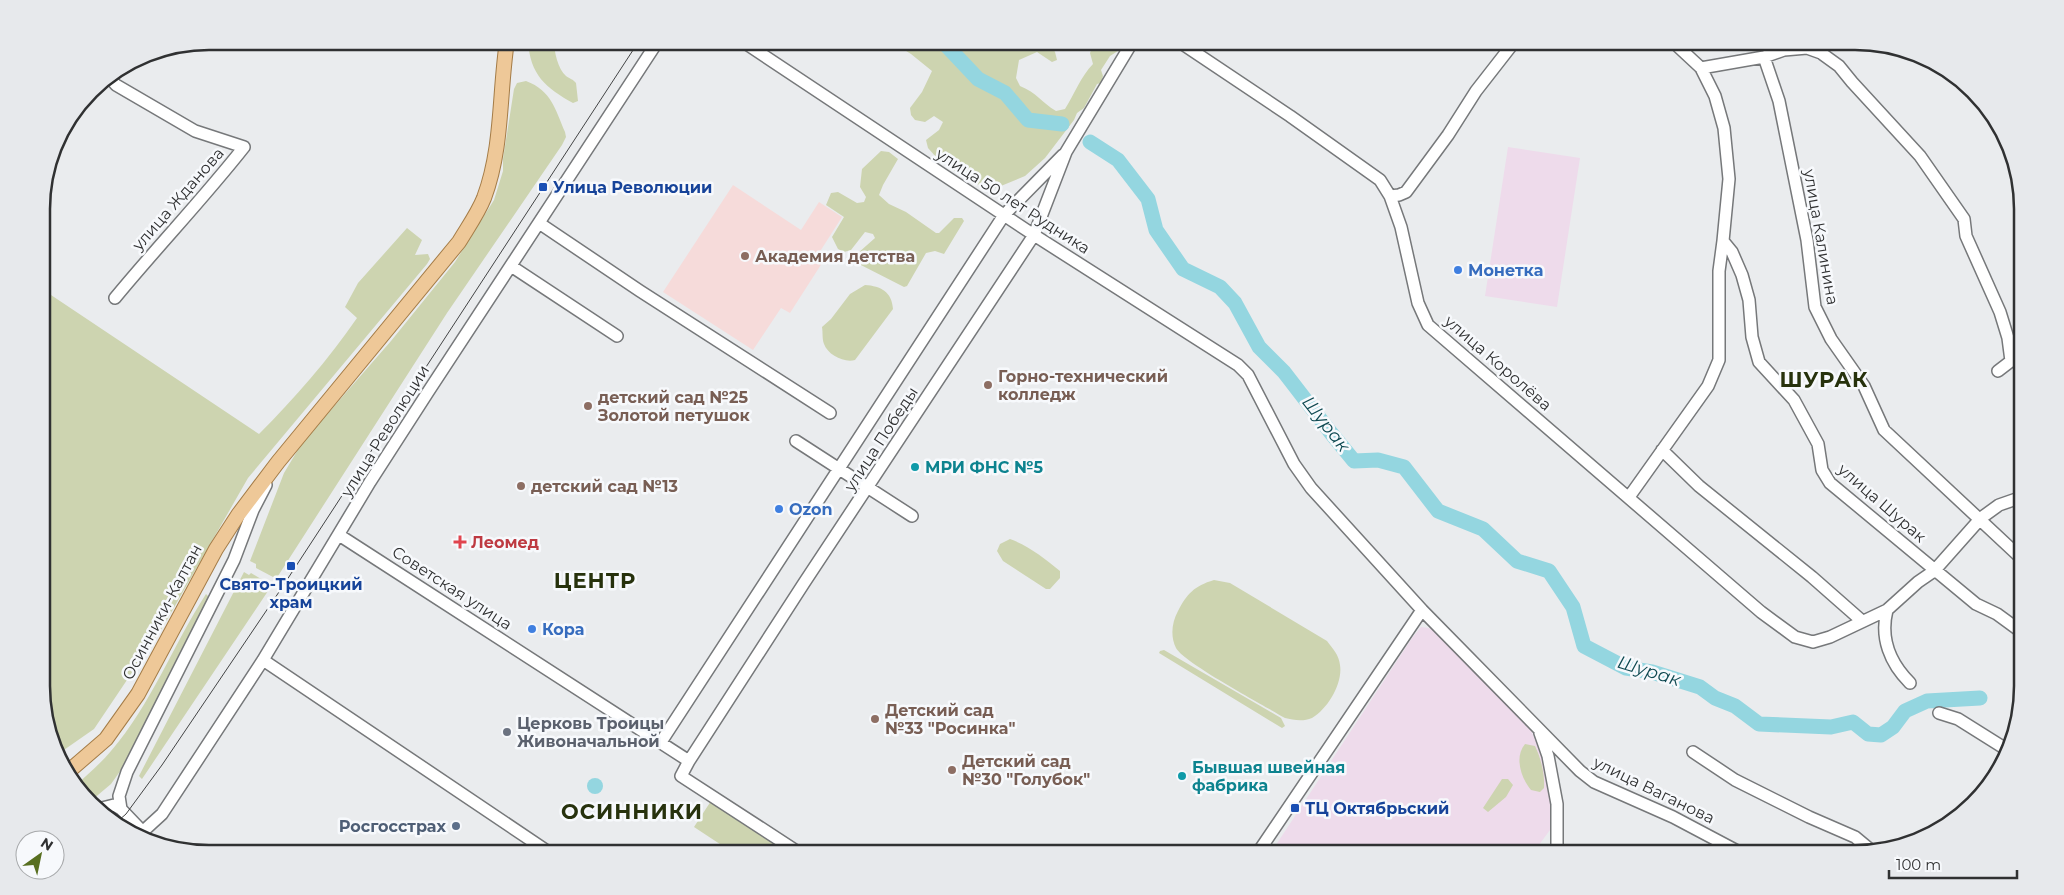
<svg xmlns="http://www.w3.org/2000/svg" width="2064" height="895" font-family="Montserrat,sans-serif">
  <rect width="100%" height="100%" fill="#eaecee"/>
  <path fill="#eedbeb" d="M1508,147L1580,158L1557,307L1485,296Z
    M1421,627L1429,628L1440,634L1531,730L1545,765L1553,811L1550,830L1533,853L1270,854L1412,638Z"/>
  <path fill="#f6dbda" d="M733,185L801,230L819,202L842,217L819,253L824,260L790,313L781,308L753,350L663,292Z"/>
  <path fill="#cdd4b0" d="M528,41H554C554,52 558,69 566,76C570,79 573,79 576,83L578,101L573,103C546,88 530,75 528,41Z
    M890,41H1048L1055,52L1057,60L1052,62L1037,52L1019,60L1016,78L1020,86C1037,93 1041,102 1056,111L1065,109C1074,95 1081,76 1093,64L1090,53L1092,48L1104,45L1108,41H1125L1121,49L1110,56L1101,70L1103,76L1101,83L1097,84L1084,108L1077,113L1074,120L1045,158L1025,176L996,188L975,184L962,176L936,157L928,148L926,140L939,130L943,122L934,116L925,122L915,120L911,115L910,108L922,92L932,71L911,54Z
    M526,81C552,91 555,109 565,132L566,137L562,145L447,313L278,576L273,577L256,568V564L250,561L284,473L302,443L391,341L455,262L494,200L503,171V159L514,89L517,83Z
    M881,151L889,152L898,159L883,185L879,195L889,204L906,212L936,233H939L954,218H962L964,221L944,254L935,251L926,253L907,286L904,287L855,262L858,253L875,238L873,234L865,232L851,250L844,252L838,249L832,237L844,217L826,205L831,193L838,192L857,203L864,202L866,197L860,187L862,169Z
    M407,228L422,240L415,255L428,254L430,259L427,264L248,478L164,625L94,729L61,752L43,708L42,289L259,434C295,398 328,360 357,318L345,307L358,283Z
    M865,285C881,286 892,292 893,309L855,360C844,363 828,355 824,344C822,339 823,333 822,327L831,319L850,294Z
    M1010,539C1029,546 1044,558 1060,571V578L1050,589H1046L1003,561L997,551L1000,544Z
    M244,572L249,575L251,573L266,582L268,591L142,779L139,776Z
    M1214,580L1230,583L1327,641C1333,649 1339,655 1340,665C1343,683 1328,709 1312,718C1303,722 1293,720 1285,718C1265,706 1184,663 1176,648C1170,636 1172,622 1178,611C1187,594 1194,586 1214,580Z
    M206,594L209,597L121,770L111,784L92,800L75,786C87,775 100,764 111,751C151,705 173,645 206,594Z
    M1164,650L1281,718L1285,726L1282,728L1159,653L1160,651Z
    M1525,744L1535,746C1541,758 1545,775 1544,788L1540,792L1531,790C1521,778 1514,757 1525,744Z
    M1502,779H1508L1513,785L1506,797L1488,812L1483,808Z
    M711,801L792,854H735L694,827Z"/>
  <path fill="#94d6e0" d="M587 786a8 8 0 1 1 16 0a8 8 0 1 1-16 0Z"/>
  <g fill="none" stroke-linecap="round" stroke-linejoin="round">
    <path stroke="#94d6e0" stroke-width="15" d="M934,41L945,44L978,79L1005,93L1028,120L1062,124
      M1090,142L1118,160L1148,199L1156,230L1183,269L1220,287L1235,303L1259,347L1284,372L1331,433L1354,461L1378,460L1404,467L1438,511L1483,529L1517,561L1549,571L1573,607L1584,646L1626,668L1652,672L1700,687L1715,698L1735,706L1759,724L1831,727L1853,722L1868,734L1881,735L1893,727L1905,711L1927,701L1980,698"/>
    <defs>
      <path id="minor" d="M742,41L1034,235L1238,365L1248,375L1294,464L1311,488L1422,610L1580,771L1594,782L1673,817L1741,853
        M1178,41L1290,116L1380,180L1390,196L1401,227L1418,303L1428,325L1703,562L1761,612L1795,637L1813,642L1830,637L1887,610C1880,638 1890,663 1910,683
        M1672,41L1701,68L1715,96L1724,128L1729,179L1723,241L1732,252L1742,275L1749,300L1752,337L1759,362L1794,400L1818,444L1822,470L1830,483L1976,604L1997,614L2023,633
        M1764,57L1779,101L1807,240L1815,307L1831,339L1864,386L1884,430L2022,559
        M1701,68L1764,57L1784,50L1807,48L1821,53L1839,66L1852,82L1920,156L1964,219L1966,236L2000,312L2008,338L2011,361L1998,371
        M109,77L116,85L195,131L244,147C203,199 157,247 115,298
        M1390,196L1399,195L1406,192L1448,135L1476,91L1515,41
        M539,223L640,291L830,413
        M511,266L617,336
        M796,441L912,516
        M1662,450L1699,486L1812,577L1862,621
        M1629,497L1708,386L1719,360V271L1723,241
        M339,535L689,761L681,776L801,854
        M1887,610L1918,582L1934,571L1981,518L1999,505L2022,497
        M263,660L547,851
        M1939,713L1958,719L2009,751
        M1540,733L1548,756L1557,804V853
        M661,742L1004,215L1063,155
        M1693,752L1735,780L1809,817L1855,837L1873,852
        M689,761L804,583L1034,235L1066,152L1133,41
        M102,808L114,805L121,809L119,796L127,772L234,560L253,510L266,485
        M121,809L143,832L148,842
        M138,836L162,814L206,747L263,660L370,482L428,392L658,41
        M1257,854L1422,610"/>
      <path id="major" d="M69,771L106,739L138,694L216,549L238,515L278,462L459,242C468,227 478,213 484,198C503,147 499,94 507,41"/>
    </defs>
    <use href="#minor" stroke="#76787a" stroke-width="14"/>
    <use href="#major" stroke="#a47c47" stroke-width="16"/>
    <use href="#minor" stroke="#fff" stroke-width="11"/>
    <use href="#major" stroke="#eec898" stroke-width="14"/>
    <path stroke="#434445" stroke-width="1" d="M118,821L126,814L162,765L281,589L639,41"/>
  </g>
  <g fill="#1a4fb4" stroke="#f7f9fc" stroke-width="2">
    <rect x="538" y="182" width="10" height="10" rx="2.5"/>
    <rect x="286" y="561" width="10" height="10" rx="2.5"/>
    <rect x="1290" y="803" width="10" height="10" rx="2.5"/>
  </g>
  <g fill="#8d6e63" stroke="#f7f9fc" stroke-width="2">
    <circle cx="745" cy="256" r="5"/>
    <circle cx="988" cy="385" r="5"/>
    <circle cx="588" cy="406" r="5"/>
    <circle cx="521" cy="486" r="5"/>
    <circle cx="875" cy="719" r="5"/>
    <circle cx="952" cy="770" r="5"/>
  </g>
  <g fill="#3f7fe0" stroke="#f7f9fc" stroke-width="2">
    <circle cx="1458" cy="270" r="5"/>
    <circle cx="779" cy="509" r="5"/>
    <circle cx="532" cy="629" r="5"/>
  </g>
  <g fill="#0f9aa8" stroke="#f7f9fc" stroke-width="2">
    <circle cx="915" cy="467" r="5"/>
    <circle cx="1182" cy="776" r="5"/>
  </g>
  <path fill="#e0444e" stroke="#f7f9fc" stroke-width="2" d="M457.5 534.5h5v5h5v5h-5v5h-5v-5h-5v-5h5z"/>
  <circle fill="#6b7280" stroke="#f7f9fc" stroke-width="2" cx="507" cy="732" r="5"/>
  <circle fill="#5c6f8a" stroke="#f7f9fc" stroke-width="2" cx="456" cy="826" r="5"/>
  <g text-anchor="middle" dominant-baseline="central" stroke-width="5" stroke-linejoin="round" paint-order="stroke">
    <g font-size="16" font-weight="bold" fill="#164399" stroke="#f7f9fc" text-anchor="start">
      <text x="553" y="187">Улица Революции</text>
      <text x="291" y="584" text-anchor="middle">Свято-Троицкий<tspan x="291" dy="18">храм</tspan></text>
      <text x="1305" y="808">ТЦ Октябрьский</text>
    </g>
    <g font-size="16" fill="#303132" stroke="#f7f9fc">
      <text transform="translate(178 199) rotate(-49)">улица Жданова</text>
      <text transform="translate(1013 201) rotate(33)">улица 50 лет Рудника</text>
      <text transform="translate(1821 237) rotate(80)">улица Калинина</text>
      <text transform="translate(1498 363) rotate(41)">улица Королёва</text>
      <text transform="translate(385 431) rotate(-58)">улица Революции</text>
      <text transform="translate(881 439) rotate(-57)">улица Победы</text>
      <text transform="translate(1882 503) rotate(41)">улица Шурак</text>
      <text transform="translate(452 588) rotate(33)">Советская улица</text>
      <text transform="translate(162 612) rotate(-62)">Осинники-Калтан</text>
      <text transform="translate(1654 790) rotate(26)">улица Ваганова</text>
    </g>
    <g font-size="16" font-weight="bold" fill="#785e54" stroke="#f7f9fc" text-anchor="start">
      <text x="755" y="256">Академия детства</text>
      <text x="998" y="376">Горно-технический<tspan x="998" dy="18">колледж</tspan></text>
      <text x="598" y="397">детский сад №25<tspan x="598" dy="18">Золотой петушок</tspan></text>
      <text x="531" y="486">детский сад №13</text>
      <text x="885" y="710">Детский сад<tspan x="885" dy="18">№33 "Росинка"</tspan></text>
      <text x="962" y="761">Детский сад<tspan x="962" dy="18">№30 "Голубок"</tspan></text>
    </g>
    <g font-size="16" font-weight="bold" fill="#366cbe" stroke="#f7f9fc" text-anchor="start">
      <text x="1468" y="270">Монетка</text>
      <text x="789" y="509">Ozon</text>
      <text x="542" y="629">Кора</text>
    </g>
    <g font-size="16" font-weight="bold" fill="#0d838f" stroke="#f7f9fc" text-anchor="start">
      <text x="925" y="467">МРИ ФНС №5</text>
      <text x="1192" y="767">Бывшая швейная<tspan x="1192" dy="18">фабрика</tspan></text>
    </g>
    <g font-size="16" font-weight="bold" fill="#be3a42" stroke="#f7f9fc" text-anchor="start">
      <text x="471" y="542">Леомед</text>
    </g>
    <g font-size="16" font-weight="bold" fill="#5b616d" stroke="#f7f9fc" text-anchor="start">
      <text x="517" y="723">Церковь Троицы<tspan x="517" dy="18">Живоначальной</tspan></text>
    </g>
    <g font-size="16" font-weight="bold" fill="#4e5e75" stroke="#f7f9fc" text-anchor="end">
      <text x="446" y="826">Росгосстрах</text>
    </g>
    <g font-size="18" font-style="italic" fill="#0e4951" stroke="#f7f9fc">
      <text transform="translate(1326 424) rotate(52)">Шурак</text>
      <text transform="translate(1649 671) rotate(17)">Шурак</text>
    </g>
    <g font-size="21" font-weight="bold" letter-spacing="1" fill="#27320d" stroke="#f7f9fc">
      <text x="1824" y="379">ШУРАК</text>
      <text x="595" y="580">ЦЕНТР</text>
      <text x="632" y="811">ОСИННИКИ</text>
    </g>
  </g>
  <path d="M0 0H2064V895H0ZM209 50H1855A159 159 0 0 1 2014 209V686A159 159 0 0 1 1855 845H209A159 159 0 0 1 50 686V209A159 159 0 0 1 209 50Z" fill="#e7e9ec" fill-rule="evenodd"/>
  <path fill="none" stroke="#303132" stroke-width="2.5" d="M209 50H1855A159 159 0 0 1 2014 209V686A159 159 0 0 1 1855 845H209A159 159 0 0 1 50 686V209A159 159 0 0 1 209 50Z"/>
  <g transform="translate(40 855) rotate(33)"><circle r="24" fill="#f7f9fc" stroke="#a7a9ab"/>
  <path d="M0-4L9 19L0 12L-9 19Z" fill="#586f20"/>
  <text y="-8" font-size="14" font-weight="bold" text-anchor="middle" fill="#303132">N</text>
  </g>
  <path d="M1889 870v8h128v-8" fill="none" stroke="#303132" stroke-width="2.5"/>
  <text x="1896" y="870" font-size="15" fill="#303132" stroke="#f7f9fc" stroke-width="4" paint-order="stroke">100 m</text>
</svg>
